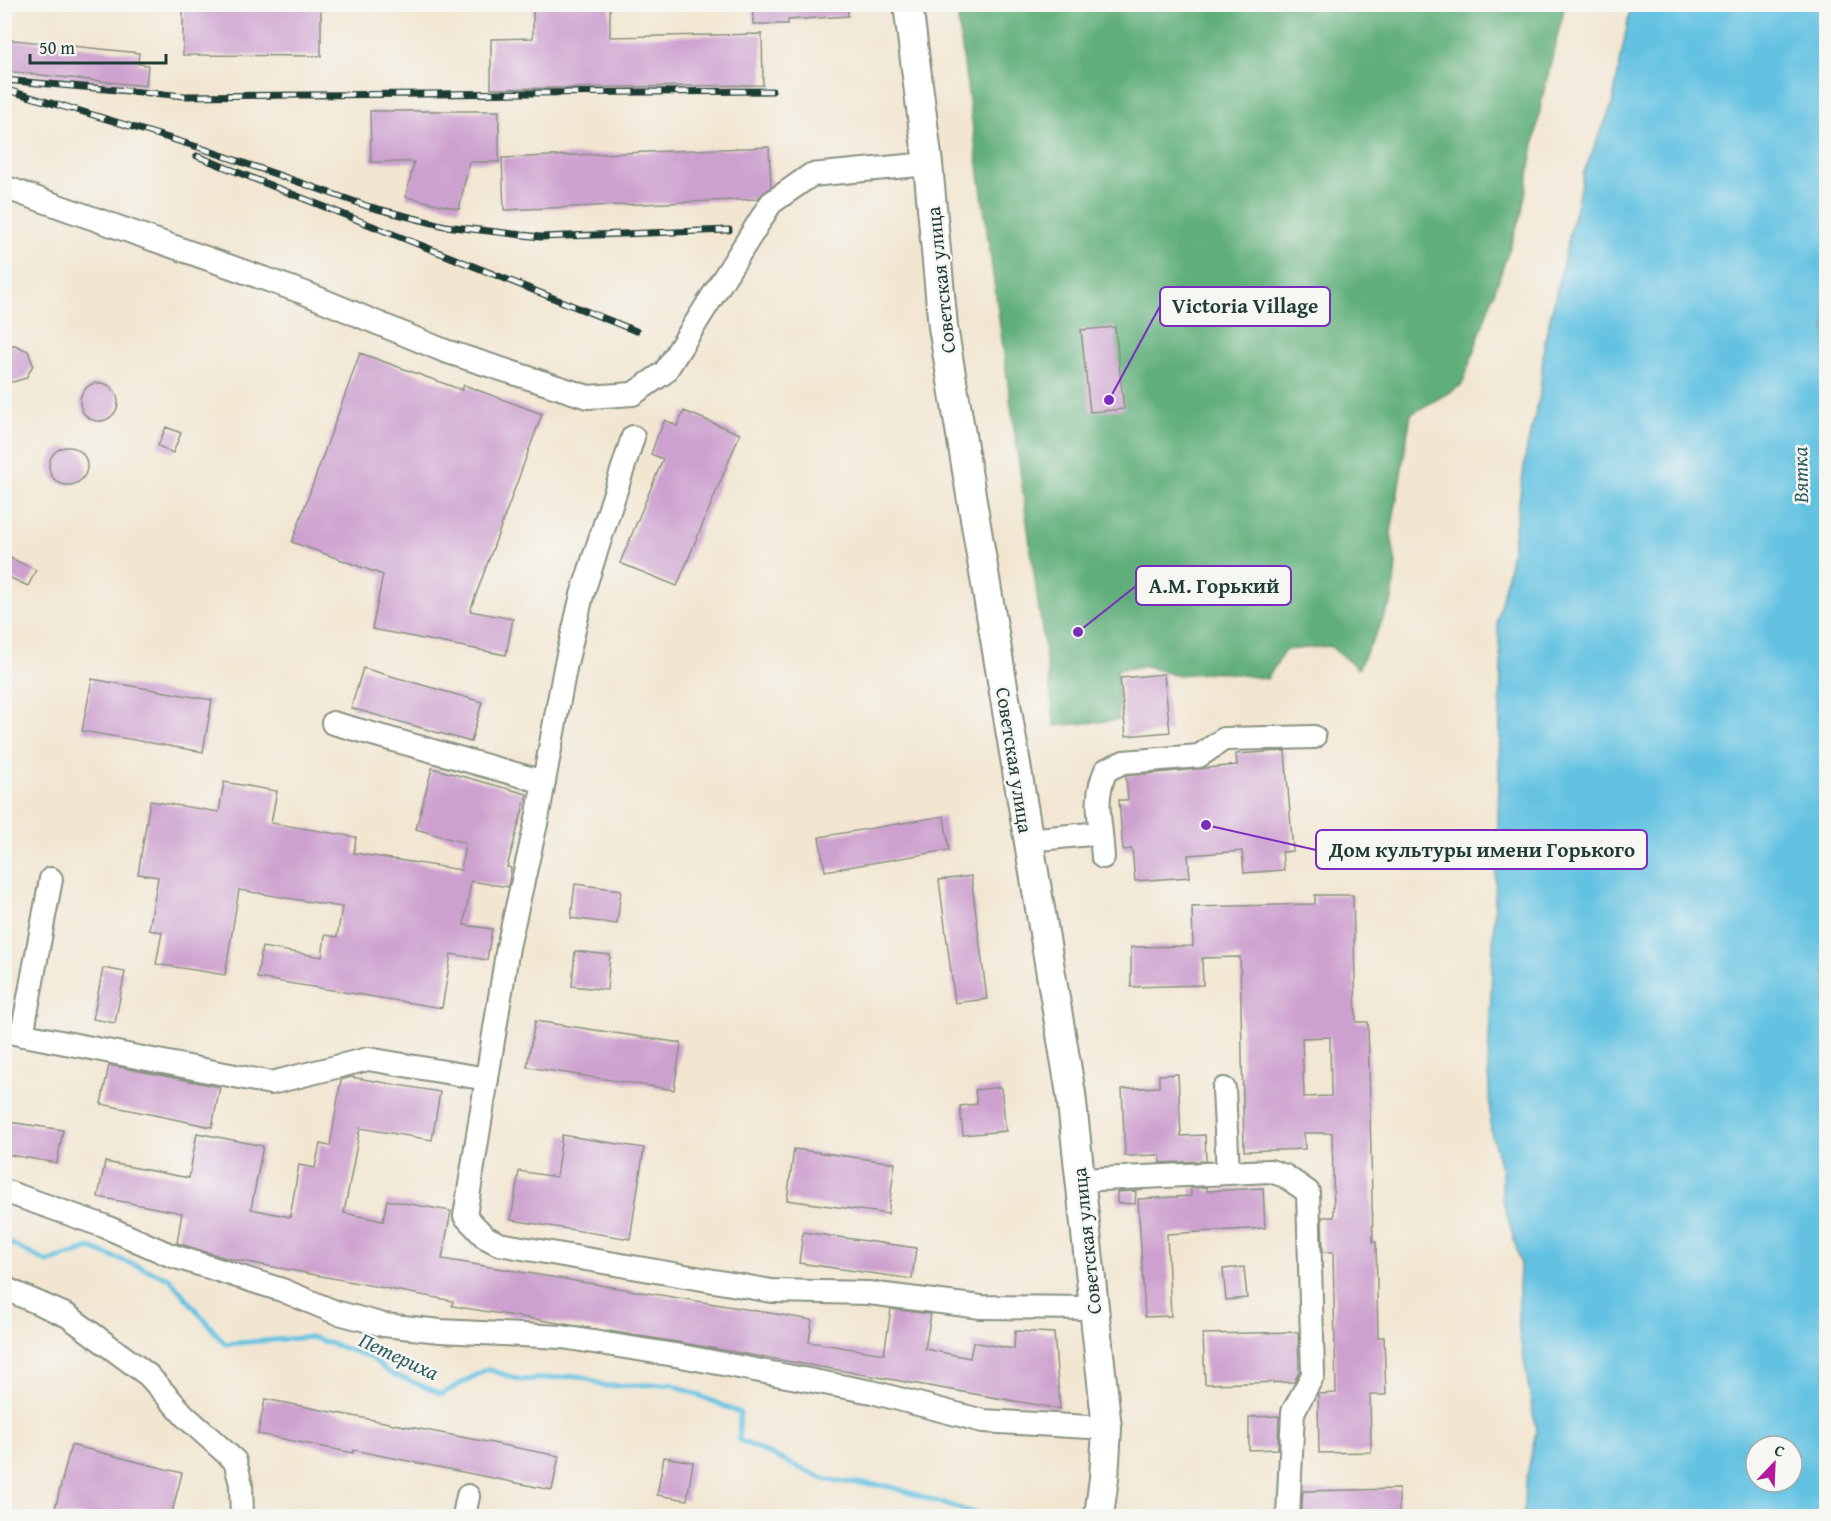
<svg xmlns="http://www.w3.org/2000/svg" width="1831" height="1521" font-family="'Gentium Book Plus',serif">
  <rect width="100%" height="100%" fill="#f6f6f2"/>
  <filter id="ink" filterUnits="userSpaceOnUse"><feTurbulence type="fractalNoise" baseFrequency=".0167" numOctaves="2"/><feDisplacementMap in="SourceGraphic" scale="12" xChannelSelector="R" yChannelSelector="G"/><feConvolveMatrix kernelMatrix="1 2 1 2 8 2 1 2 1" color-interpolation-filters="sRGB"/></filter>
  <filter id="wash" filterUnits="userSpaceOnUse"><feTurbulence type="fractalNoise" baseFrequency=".008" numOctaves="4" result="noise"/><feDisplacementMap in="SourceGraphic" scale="24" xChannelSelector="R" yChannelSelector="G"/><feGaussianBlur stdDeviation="1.35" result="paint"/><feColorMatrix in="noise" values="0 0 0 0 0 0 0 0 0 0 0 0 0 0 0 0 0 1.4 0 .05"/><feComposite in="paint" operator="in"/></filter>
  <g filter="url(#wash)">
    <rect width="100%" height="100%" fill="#f2e6d1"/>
    <path fill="#60af7a" stroke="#407657" stroke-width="1.5" d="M956,5H1565L1542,99L1522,212L1462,385L1411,414L1391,533L1396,564L1392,601L1358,669L1330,646L1285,650L1267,679L1222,672L1174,675L1146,666L1117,670L1119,720L1055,726Z"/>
    <path fill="#63c2e2" stroke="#41808b" stroke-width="1.5" fill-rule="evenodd" d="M1631,5H1826V1516H1523L1525,1486L1536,1431L1518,1324L1520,1261L1502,1197V1172L1491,1132L1488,1066L1498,826L1501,663L1497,620L1510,563L1527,447L1540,395L1544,344L1584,172L1612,105ZM1756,1446H1792V1482H1756Z"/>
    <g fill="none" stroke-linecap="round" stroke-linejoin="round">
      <path stroke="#63c2e2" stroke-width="5" d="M4,1240L47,1262L90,1248L169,1278L225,1344L311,1337L370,1357L388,1372L442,1394L487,1369L521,1380L580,1376L606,1386L672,1384L740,1413L739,1440L826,1480L888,1486L983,1516"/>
    </g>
    <g id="blocks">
      <path fill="#cda1cf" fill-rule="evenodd" d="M183,4H321V56L183,55Z
        M533,4H610V37L762,34L763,85L491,89V39L533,38Z
        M794,4H848V16L788,20V24H753V6Z
        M4,39L139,53L138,64L148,65L146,86L4,71Z
        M370,111H499V162H469L459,209L406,197L414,162H371Z
        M769,147L771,187L757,199L504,210L502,158Z
        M1115,327L1124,409L1090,412L1081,330Z
        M15,345L28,351L33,365L26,378L13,382L4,380V346Z
        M360,353L462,390L464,385L542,414L470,611L513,619L506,655L372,629L383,575L292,542Z
        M80 402a19 19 0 1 1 38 0a19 19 0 1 1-38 0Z
        M684,411L740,434L677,586L620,563L663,459L651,454L657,437L665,420L677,426Z
        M166,427L181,433L173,453L158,446Z
        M49 466a19 19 0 1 1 38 0a19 19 0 1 1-38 0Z
        M4,555L36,570L28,586L4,575Z
        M363,668L482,702L471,742L351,708Z
        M1164,674L1170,732L1126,736L1120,678Z
        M92,679L212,700L203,752L82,731Z
        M1285,751L1293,851L1282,852L1284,870L1244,873L1242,851L1188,855L1190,877L1135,881L1132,849L1123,850L1119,800H1128L1126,776L1237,765L1236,754Z
        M432,768L527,794L507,867L511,868L508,887L471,881L464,925L492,929L487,960L451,954L442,1008L257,978L262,947L322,957L325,935L337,937L342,907L239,890L225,975L156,964L162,932L149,930L158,877L138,874L150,801L219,812L224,782L277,791L271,823L356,837L354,853L461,870L465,843L416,829Z
        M944,816L949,850L825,871L819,837Z
        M971,876L987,999L955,1003L939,880Z
        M575,884L621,890L617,924L571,918Z
        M1315,895H1353L1356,1022H1368L1373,1242H1376L1378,1337H1384L1386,1395H1370L1371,1452L1319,1453L1318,1394L1336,1393L1333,1252H1323L1322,1217H1334L1332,1133H1304L1305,1149L1244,1151L1240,957L1202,958L1203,985L1131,987V947L1193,946L1192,907L1315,904ZM1330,1037L1331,1096L1304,1097L1302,1038Z
        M575,951L610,955L607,990L572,986Z
        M103,968L125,972L115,1023L93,1019Z
        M535,1021L681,1043L674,1090L527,1067Z
        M109,1065L220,1087L212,1127L101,1104Z
        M1178,1074L1181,1136L1205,1135L1206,1161L1160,1163V1155L1125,1156L1122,1089L1159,1087V1075Z
        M351,1077L440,1092L432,1140L360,1128L344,1213L383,1221L387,1200L451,1211L442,1259L812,1320L809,1342L884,1354L891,1309L931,1314L925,1349L970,1358L973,1342L1014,1349L1015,1331L1054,1333L1060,1409L683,1343L452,1306L453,1301L226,1258L177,1243L182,1213L98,1197L105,1162L189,1178L197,1133L263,1146L251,1209L290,1217L299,1165L315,1168L320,1144L330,1146L341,1080Z
        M1001,1087L1006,1131L963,1135L960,1106L977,1104L975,1090Z
        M9,1122L63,1130L57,1163L4,1154Z
        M562,1135L644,1148L630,1239L511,1220L519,1171L556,1177Z
        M794,1149L895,1163L888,1214L787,1200Z
        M1207,1187V1191L1263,1188L1265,1228L1167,1234L1171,1316L1145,1317L1138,1199L1191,1196V1188Z
        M1136,1191L1135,1204L1117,1203V1192Z
        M803,1232L916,1248L912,1279L799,1263Z
        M1244,1267L1247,1298L1226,1300L1223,1269Z
        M1298,1332L1299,1372L1294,1382L1205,1384L1203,1334Z
        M265,1399L559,1456L552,1490L354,1450L353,1453L258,1434Z
        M1279,1416L1278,1449L1249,1450V1417Z
        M71,1445L182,1473L171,1516H140L124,1512L123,1516H53Z
        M664,1457L693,1462L687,1500L657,1495Z
        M1399,1489V1516H1301L1303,1491Z"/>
    </g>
  </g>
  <g filter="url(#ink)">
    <use href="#blocks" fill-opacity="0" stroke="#889282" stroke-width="1.5"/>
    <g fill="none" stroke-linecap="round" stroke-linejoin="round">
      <defs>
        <path id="minor" d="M4,187L305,293L445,351L588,397L633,394L665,372L771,203L811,175L928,164
          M633,437L582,595L565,668L537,819L508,947L465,1216L485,1237L499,1244L772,1291L869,1293L981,1307L1094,1308
          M333,723L544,782
          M1101,833L1103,857
          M1028,840L1101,833C1098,810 1096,792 1106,770L1124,762L1199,756L1224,739L1314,737
          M4,1031L271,1083L368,1059L487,1079
          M22,1035L51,879
          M1224,1089L1228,1173
          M1080,1180L1270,1171L1285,1176L1308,1192L1313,1375L1293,1412L1288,1516
          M4,1191L104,1226L170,1255L282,1290L335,1312L384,1325L440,1331L562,1337L681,1356L872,1392L983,1421L1107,1428
          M4,1288L68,1316L148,1375L185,1416L235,1461L241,1484L242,1516
          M464,1516L468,1496"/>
        <path id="major" d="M908,4L928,164L943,327L1071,1094L1107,1428L1104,1478L1099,1516"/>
      </defs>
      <use href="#minor" stroke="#889282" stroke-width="26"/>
      <use href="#major" stroke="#889282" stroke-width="32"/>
      <use href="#minor" stroke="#fff" stroke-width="22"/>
      <use href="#major" stroke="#fff" stroke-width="28"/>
      <defs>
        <path id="rail" d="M4,80L185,96L772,91
          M4,89L71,109
          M64,106L201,148L370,207L445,226L540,237L729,230
          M197,156L636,331"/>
      </defs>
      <use href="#rail" stroke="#1f3d34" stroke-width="7"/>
      <use href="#rail" stroke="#f6f6f2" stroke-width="4.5" stroke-dasharray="14" stroke-linecap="butt"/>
    </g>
  </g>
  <g text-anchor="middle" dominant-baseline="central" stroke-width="5" stroke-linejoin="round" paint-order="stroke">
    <g font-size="20" fill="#1f3d34" stroke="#f6f6f2">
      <text transform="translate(940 280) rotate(-96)">Советская улица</text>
      <text transform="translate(1015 760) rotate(81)">Советская улица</text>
      <text transform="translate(1086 1241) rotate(-96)">Советская улица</text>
    </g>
    <g font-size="21" font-style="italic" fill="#305e60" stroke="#f6f6f2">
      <text transform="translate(1800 475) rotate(-91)">Вятка</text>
      <text transform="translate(399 1356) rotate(25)">Петериха</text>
    </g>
  </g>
  <path fill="none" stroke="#7b2cbf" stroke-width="2" d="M1109 400L1160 306M1078 632L1136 586M1206 825L1316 850"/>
  <g fill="#7b2cbf" stroke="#f6f6f2" stroke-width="2">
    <circle cx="1109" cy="400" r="6"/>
    <circle cx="1078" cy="632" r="6"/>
    <circle cx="1206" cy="825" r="6"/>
  </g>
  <g fill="#f6f6f2" stroke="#7b2cbf" stroke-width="2">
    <rect x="1160" y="287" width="170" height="39" rx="6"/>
    <rect x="1136" y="566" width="155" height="39" rx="6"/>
    <rect x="1316" y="830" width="331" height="39" rx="6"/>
  </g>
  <g font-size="21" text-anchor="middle" font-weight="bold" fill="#1f3d34">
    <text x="1245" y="313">Victoria Village</text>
    <text x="1214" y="593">А.М. Горький</text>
    <text x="1482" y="857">Дом культуры имени Горького</text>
  </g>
  <rect width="1831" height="1521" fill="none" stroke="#f6f6f2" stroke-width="24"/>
  <g transform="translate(1774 1464) rotate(23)"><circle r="28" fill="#f6f6f2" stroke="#a0aca6" stroke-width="1.5"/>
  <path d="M0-4.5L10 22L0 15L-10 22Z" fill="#b5179e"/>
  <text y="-9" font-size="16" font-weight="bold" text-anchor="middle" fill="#1f3d34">С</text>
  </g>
  <path d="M30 54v9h136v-9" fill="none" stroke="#1f3d34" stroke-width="3"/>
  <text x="39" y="54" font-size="18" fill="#1f3d34" stroke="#f6f6f2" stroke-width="4.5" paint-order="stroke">50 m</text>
</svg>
